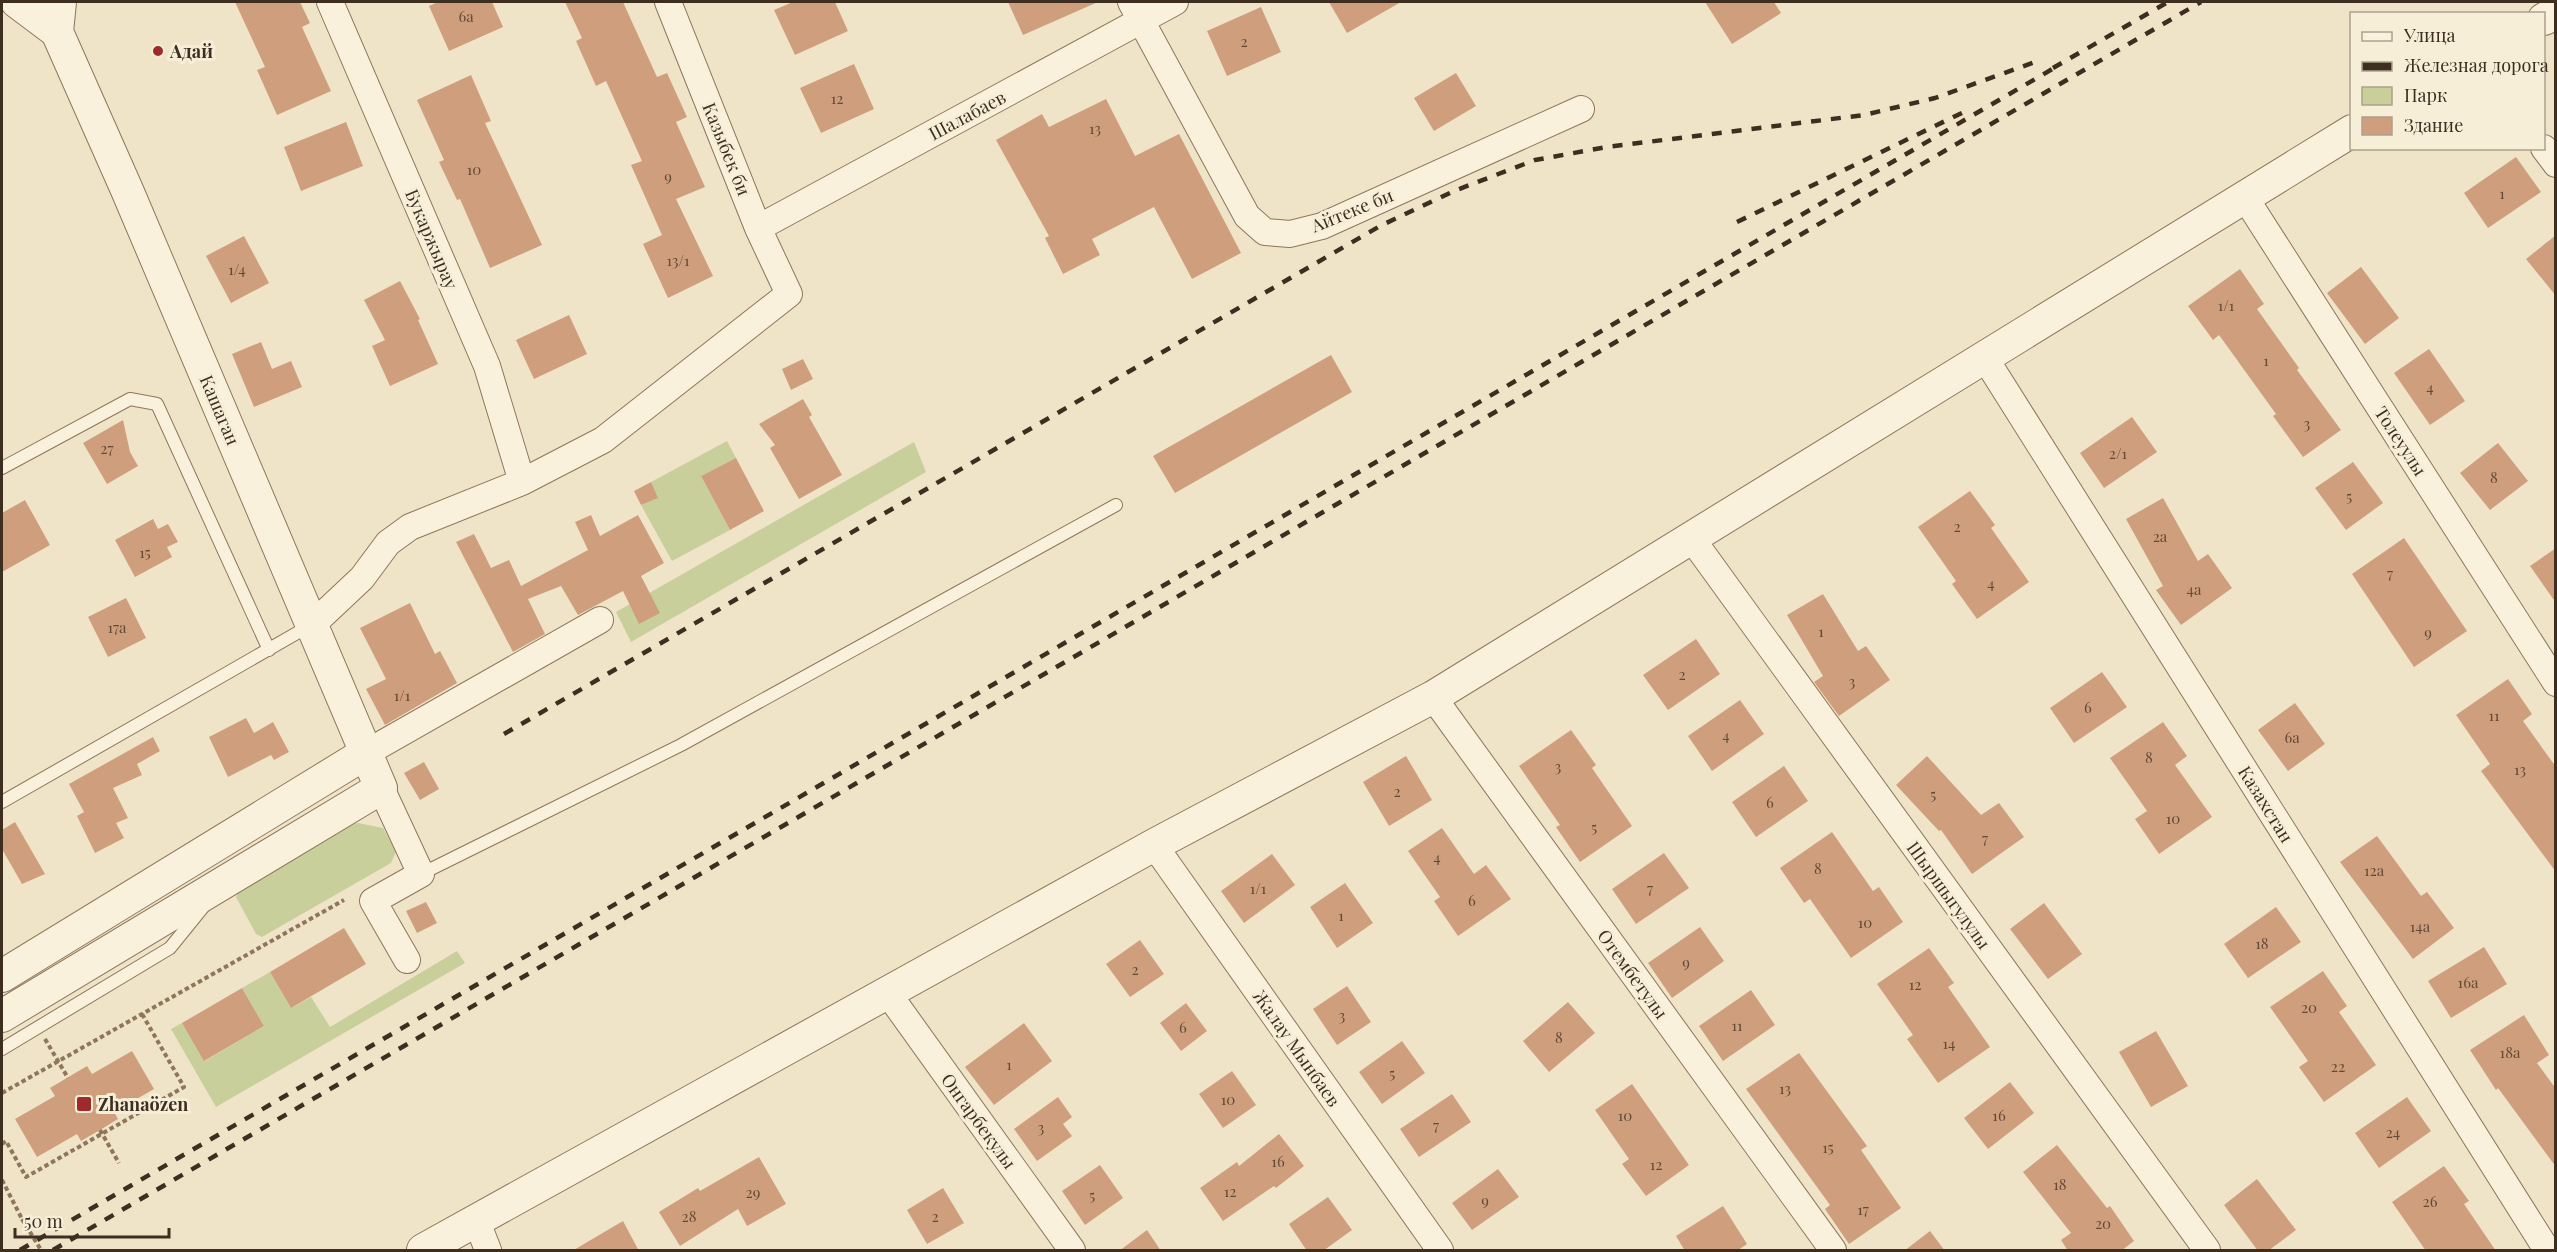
<svg xmlns="http://www.w3.org/2000/svg" width="2557" height="1252" font-family="'Playfair Display',serif">
  <rect width="100%" height="100%" fill="#f0e4c8"/>
  <path fill="#c9cf9b" d="M727,441L736,458L701,476L730,530L672,561L641,505L657,498L651,482Z
    M914,442L926,472L631,642L616,612Z
    M358,823L383,828L396,852L391,863L262,937L256,934L236,897L239,888L340,826Z
    M457,951L465,963L216,1107L171,1029L182,1023L205,1061L264,1026L242,988L270,972L291,1008L311,997L330,1027Z"/>
  <path fill="#cf9f7d" d="M235,2H300L310,23L302,27L331,91L277,115L257,70L265,67Z
    M438,2H492L503,27L449,51L429,6Z
    M565,2H623L657,77L667,73L687,117L676,122L705,187L676,199L713,276L668,298L643,244L662,235L631,165L642,161L606,81L596,86L576,41L582,38Z
    M793,2H835L848,31L795,55L774,10Z
    M1008,2H1098L1023,35Z
    M1329,2H1401L1347,33Z
    M1705,2H1774L1781,13L1732,44Z
    M1261,7L1281,52L1227,76L1207,31Z
    M854,64L874,109L821,133L800,88Z
    M1456,73L1476,106L1434,131L1414,98Z
    M471,75L491,121L485,123L542,245L490,268L460,199L457,200L439,162L444,160L417,100Z
    M1106,99L1135,156L1179,134L1241,253L1192,279L1154,207L1092,239L1100,255L1063,274L1045,238L1049,236L996,140L1042,114L1049,127Z
    M346,122L363,166L301,191L284,147Z
    M2516,157L2541,192L2488,228L2464,193Z
    M2556,235V296L2526,259Z
    M244,236L269,283L231,303L206,256Z
    M2361,267L2399,318L2365,344L2327,293Z
    M2240,269L2264,304L2257,309L2299,368L2297,370L2341,430L2303,457L2273,416L2276,414L2219,335L2213,340L2188,306Z
    M400,281L420,319L418,320L438,364L390,386L372,346L385,340L364,300Z
    M569,315L587,354L534,379L516,340Z
    M261,342L272,369L291,361L302,387L254,407L232,354Z
    M2429,349L2465,401L2430,425L2394,373Z
    M1331,355L1352,392L1175,493L1153,456Z
    M803,359L813,379L791,390L782,369Z
    M803,399L812,415L809,417L842,475L799,499L770,448L775,445L759,424Z
    M2132,417L2157,452L2104,488L2080,453Z
    M123,420L130,452L138,466L107,484L83,443Z
    M2498,443L2528,481L2490,510L2460,473Z
    M736,458L764,511L730,530L701,476Z
    M2353,462L2383,503L2346,530L2315,488Z
    M651,482L658,498L641,505L634,491Z
    M1970,491L1995,525L1991,528L2029,582L1977,619L1952,584L1956,581L1918,527Z
    M2163,498L2198,561L2208,554L2232,588L2181,625L2156,590L2163,586L2126,519Z
    M25,500L50,545L2,572V513Z
    M591,515L600,536L638,515L664,563L641,576L660,613L639,624L623,591L578,615L561,586L528,599L545,634L513,652L456,542L474,534L491,568L509,560L521,586L588,550L575,522Z
    M153,519L158,529L168,524L178,542L167,547L172,557L135,577L115,540Z
    M2404,538L2467,631L2414,667L2352,574Z
    M2556,548V603L2530,566Z
    M1823,594L1858,651L1866,646L1890,680L1839,716L1814,682L1823,676L1787,615Z
    M126,598L146,638L108,657L88,617Z
    M410,603L435,654L440,651L457,683L385,725L366,689L386,679L360,628Z
    M1696,639L1720,674L1668,710L1643,675Z
    M2102,672L2127,707L2074,743L2050,708Z
    M2508,679L2532,714L2523,721L2556,767V872L2481,771L2490,764L2456,715Z
    M1740,700L1764,734L1712,771L1688,736Z
    M2295,703L2325,744L2288,771L2258,730Z
    M246,718L254,733L273,722L289,752L274,760L271,755L228,777L209,737Z
    M2163,722L2187,756L2175,765L2212,817L2159,854L2135,819L2147,811L2110,758Z
    M1571,730L1596,765L1592,768L1632,826L1580,862L1556,827L1560,825L1519,766Z
    M153,737L160,751L137,764L142,775L113,788L128,818L116,823L124,838L95,853L77,816L84,812L69,784Z
    M1406,756L1432,800L1389,826L1363,782Z
    M1927,756L1981,815L1999,803L2024,837L1972,874L1941,830L1939,831L1896,785Z
    M424,762L439,789L420,800L404,773Z
    M1784,766L1808,801L1756,837L1732,802Z
    M15,822L45,874L22,884L2,849V830Z
    M1442,828L1474,874L1486,865L1511,899L1458,936L1434,901L1440,897L1408,851Z
    M1832,832L1873,891L1879,887L1903,922L1851,958L1810,899L1804,903L1780,868Z
    M2377,836L2421,896L2427,892L2454,928L2413,959L2340,862Z
    M1664,853L1689,888L1636,924L1612,889Z
    M1272,854L1295,885L1244,923L1221,891Z
    M1345,883L1373,923L1337,948L1310,907Z
    M426,902L437,923L417,933L406,911Z
    M2044,903L2082,954L2048,979L2010,929Z
    M2276,907L2301,942L2248,978L2224,944Z
    M1700,927L1724,961L1672,998L1648,963Z
    M344,928L366,964L291,1008L270,972Z
    M1140,940L1164,974L1130,997L1106,964Z
    M2484,947L2507,984L2451,1018L2428,981Z
    M1929,948L1954,983L1948,987L1990,1047L1938,1083L1907,1039L1913,1035L1877,984Z
    M2323,971L2347,1006L2339,1012L2376,1065L2324,1102L2299,1067L2308,1061L2270,1007Z
    M1347,986L1371,1022L1337,1045L1313,1009Z
    M242,988L264,1026L204,1061L182,1023Z
    M1751,990L1775,1025L1723,1061L1699,1026Z
    M1568,1002L1595,1033L1549,1072L1523,1041Z
    M1186,1003L1207,1031L1181,1051L1160,1023Z
    M2524,1015L2549,1055L2537,1063L2556,1089V1167L2498,1088L2496,1090L2470,1050Z
    M1024,1023L1052,1061L994,1105L965,1067Z
    M2156,1031L2188,1086L2151,1107L2119,1052Z
    M1402,1041L1425,1073L1382,1104L1359,1072Z
    M132,1051L154,1089L114,1112L118,1119L100,1130L81,1141L77,1134L37,1157L15,1119L55,1096L50,1088L87,1066L92,1074Z
    M1799,1053L1867,1146L1861,1150L1901,1208L1849,1244L1825,1209L1830,1205L1746,1089Z
    M1232,1071L1256,1105L1223,1128L1199,1094Z
    M2010,1082L2034,1113L1988,1149L1964,1118Z
    M1632,1084L1689,1165L1646,1196L1622,1164L1629,1159L1595,1110Z
    M1452,1094L1471,1122L1419,1157L1400,1129Z
    M1058,1097L1072,1117L1063,1124L1072,1136L1037,1161L1014,1129Z
    M2407,1097L2431,1131L2379,1168L2355,1133Z
    M1279,1134L1304,1166L1276,1188L1274,1186L1223,1221L1200,1188L1237,1162L1239,1166Z
    M2057,1145L2107,1208L2110,1206L2134,1241L2121,1251H2068L2061,1240L2071,1233L2023,1172Z
    M759,1157L786,1204L747,1226L738,1209L680,1246L659,1212L698,1188L700,1191Z
    M1100,1165L1123,1198L1085,1225L1062,1191Z
    M2444,1166L2469,1201L2464,1204L2496,1251H2426L2392,1202Z
    M1498,1169L1519,1197L1472,1230L1452,1203Z
    M2257,1179L2296,1230L2268,1251H2258L2224,1205Z
    M943,1188L964,1223L927,1244L907,1210Z
    M1328,1197L1352,1230L1323,1251H1307L1289,1224Z
    M1723,1206L1747,1244L1737,1251H1685L1676,1236Z
    M623,1221L639,1251H572Z
    M1147,1230L1161,1251H1119Z
    M1930,1231L1945,1251H1904Z"/>
  <g fill="none" stroke-linecap="round" stroke-linejoin="round">
    <defs>
      <path id="service" d="M2,468L130,399L157,404L269,650
        M2,802L311,625
        M421,874L681,745L1116,505
        M2,1049L170,948L204,906"/>
      <path id="minor" d="M330,2L487,366L522,482
        M1131,2L1247,216L1265,232L1290,234L1322,226L1581,109
        M2544,148L2556,164
        M2246,199L2556,683
        M758,228L1175,2
        M1985,358L2547,1250
        M1692,539L2207,1250
        M312,625L362,578L388,543L410,527L522,482L603,440L789,294L758,228L668,2
        M1433,697L1833,1250
        M366,753L600,620
        M381,788L421,874L373,901L407,960
        M1154,845L1440,1250
        M887,992L1072,1250
        M477,1222L488,1250"/>
      <path id="tertiary" d="M2544,19L2556,13
        M57,32L60,2
        M2,976L366,753
        M2,1016L381,788L127,190L57,32L17,2
        M423,1250L1154,845L1433,697L2352,131"/>
    </defs>
    <use href="#service" stroke="#8d765c" stroke-width="14"/>
    <use href="#minor" stroke="#8d765c" stroke-width="28"/>
    <use href="#tertiary" stroke="#8d765c" stroke-width="34"/>
    <path stroke="#8d765c" stroke-width="4" stroke-dasharray="4.5 3" stroke-linecap="butt" d="M45,1039L68,1078
      M2,1093L344,900
      M100,1130L119,1163
      M2,1144L6,1141L26,1177L184,1087L142,1014
      M2,1180L22,1219"/>
    <use href="#service" stroke="#faf1dc" stroke-width="12"/>
    <use href="#minor" stroke="#faf1dc" stroke-width="26"/>
    <use href="#tertiary" stroke="#faf1dc" stroke-width="32"/>
    <path stroke="#3d2e20" stroke-width="4.5" stroke-dasharray="10 10" stroke-linecap="butt" d="M2053,68L2168,2
      M1737,222L1970,109
      M504,734L1380,226L1454,191L1535,160L1607,147L1864,115L1935,98L2035,62
      M20,1250L2061,64
      M53,1250L2201,2"/>
    <path stroke="#8d765c" stroke-width="4" stroke-dasharray="4.5 3" stroke-linecap="butt" d="M22,1219L41,1250"/>
  </g>
  <g fill="#9e2a2b" stroke="#f7eed8" stroke-width="2">
    <circle cx="158" cy="51" r="6"/>
    <rect x="76" y="1096" width="16" height="16" rx="3"/>
  </g>
  <g text-anchor="middle" dominant-baseline="central" stroke-width="6" stroke-linejoin="round" paint-order="stroke">
    <g font-size="15" fill="#624a37">
      <text x="466" y="16">6а</text>
      <text x="1244" y="41">2</text>
      <text x="837" y="98">12</text>
      <text x="1095" y="128">13</text>
      <text x="474" y="169">10</text>
      <text x="668" y="176">9</text>
      <text x="2502" y="193">1</text>
      <text x="678" y="260">13/1</text>
      <text x="237" y="269">1/4</text>
      <text x="2226" y="305">1/1</text>
      <text x="2266" y="360">1</text>
      <text x="2430" y="387">4</text>
      <text x="2307" y="423">3</text>
      <text x="107" y="448">27</text>
      <text x="2118" y="453">2/1</text>
      <text x="2494" y="477">8</text>
      <text x="2349" y="496">5</text>
      <text x="1957" y="526">2</text>
      <text x="2160" y="536">2а</text>
      <text x="145" y="552">15</text>
      <text x="2390" y="573">7</text>
      <text x="1991" y="583">4</text>
      <text x="2194" y="589">4а</text>
      <text x="117" y="627">17а</text>
      <text x="1821" y="631">1</text>
      <text x="2428" y="632">9</text>
      <text x="1682" y="674">2</text>
      <text x="1852" y="681">3</text>
      <text x="402" y="695">1/1</text>
      <text x="2088" y="707">6</text>
      <text x="2494" y="715">11</text>
      <text x="1726" y="735">4</text>
      <text x="2292" y="737">6а</text>
      <text x="2149" y="757">8</text>
      <text x="1558" y="766">3</text>
      <text x="2520" y="769">13</text>
      <text x="1397" y="791">2</text>
      <text x="1933" y="794">5</text>
      <text x="1770" y="802">6</text>
      <text x="2173" y="818">10</text>
      <text x="1594" y="827">5</text>
      <text x="1985" y="838">7</text>
      <text x="1437" y="857">4</text>
      <text x="1818" y="868">8</text>
      <text x="2374" y="870">12а</text>
      <text x="1258" y="888">1/1</text>
      <text x="1650" y="888">7</text>
      <text x="1472" y="900">6</text>
      <text x="1341" y="915">1</text>
      <text x="1865" y="922">10</text>
      <text x="2420" y="926">14а</text>
      <text x="2262" y="943">18</text>
      <text x="1686" y="962">9</text>
      <text x="1135" y="969">2</text>
      <text x="2468" y="982">16а</text>
      <text x="1915" y="984">12</text>
      <text x="2309" y="1007">20</text>
      <text x="1342" y="1015">3</text>
      <text x="1737" y="1025">11</text>
      <text x="1183" y="1027">6</text>
      <text x="1559" y="1037">8</text>
      <text x="1949" y="1043">14</text>
      <text x="2510" y="1052">18а</text>
      <text x="1009" y="1064">1</text>
      <text x="2338" y="1066">22</text>
      <text x="1392" y="1073">5</text>
      <text x="1785" y="1088">13</text>
      <text x="1228" y="1099">10</text>
      <text x="1625" y="1115">10</text>
      <text x="1999" y="1115">16</text>
      <text x="1436" y="1125">7</text>
      <text x="1041" y="1127">3</text>
      <text x="2393" y="1132">24</text>
      <text x="1828" y="1147">15</text>
      <text x="1278" y="1161">16</text>
      <text x="1656" y="1164">12</text>
      <text x="2060" y="1184">18</text>
      <text x="1230" y="1191">12</text>
      <text x="753" y="1192">29</text>
      <text x="1092" y="1195">5</text>
      <text x="1485" y="1200">9</text>
      <text x="2430" y="1201">26</text>
      <text x="1863" y="1209">17</text>
      <text x="689" y="1216">28</text>
      <text x="935" y="1216">2</text>
      <text x="2103" y="1223">20</text>
    </g>
    <g font-size="18" font-weight="bold" fill="#3d2e20" stroke="#f7eed8" text-anchor="start">
      <text x="170" y="51">Адай</text>
      <text x="98" y="1104">Zhanaözen</text>
    </g>
    <g font-size="18" fill="#3d2e20" stroke="#f7eed8">
      <text transform="translate(967 115) rotate(-28)">Шалабаев</text>
      <text transform="translate(727 149) rotate(68)">Казыбек би</text>
      <text transform="translate(1352 210) rotate(-22)">Айтеке би</text>
      <text transform="translate(432 239) rotate(67)">Букаржырау</text>
      <text transform="translate(220 410) rotate(67)">Кашаган</text>
      <text transform="translate(2401 441) rotate(57)">Толеуулы</text>
      <text transform="translate(2266 804) rotate(58)">Казахстан</text>
      <text transform="translate(1949 895) rotate(54)">Шыршыгулулы</text>
      <text transform="translate(1633 974) rotate(54)">Отембетулы</text>
      <text transform="translate(1297 1048) rotate(55)">Жалау Мынбаев</text>
      <text transform="translate(979 1121) rotate(54)">Онгарбекулы</text>
    </g>
  </g>
  <rect width="2557" height="1252" fill="none" stroke="#3d2e20" stroke-width="6"/>
  <rect x="2350" y="12" width="195" height="138" fill="#f7eed8" stroke="#ada18e" stroke-width="1.5"/>
  <rect x="2362" y="32" width="30" height="9" fill="#faf1dc" stroke="#ada18e" stroke-width="1.5"/>
  <text x="2404" y="42" font-size="18" fill="#3d2e20">Улица</text>
  <rect x="2362" y="62" width="30" height="9" fill="#3d2e20" stroke="#ada18e" stroke-width="1.5"/>
  <text x="2404" y="72" font-size="18" fill="#3d2e20">Железная дорога</text>
  <rect x="2362" y="87" width="30" height="18" fill="#c9cf9b" stroke="#ada18e" stroke-width="1.5"/>
  <text x="2404" y="102" font-size="18" fill="#3d2e20">Парк</text>
  <rect x="2362" y="117" width="30" height="18" fill="#cf9f7d" stroke="#ada18e" stroke-width="1.5"/>
  <text x="2404" y="132" font-size="18" fill="#3d2e20">Здание</text>
  <path d="M15 1228v9h154v-9" fill="none" stroke="#3d2e20" stroke-width="3"/>
  <text x="24" y="1228" font-size="18" fill="#3d2e20" stroke="#f7eed8" stroke-width="4.5" paint-order="stroke">50 m</text>
</svg>
